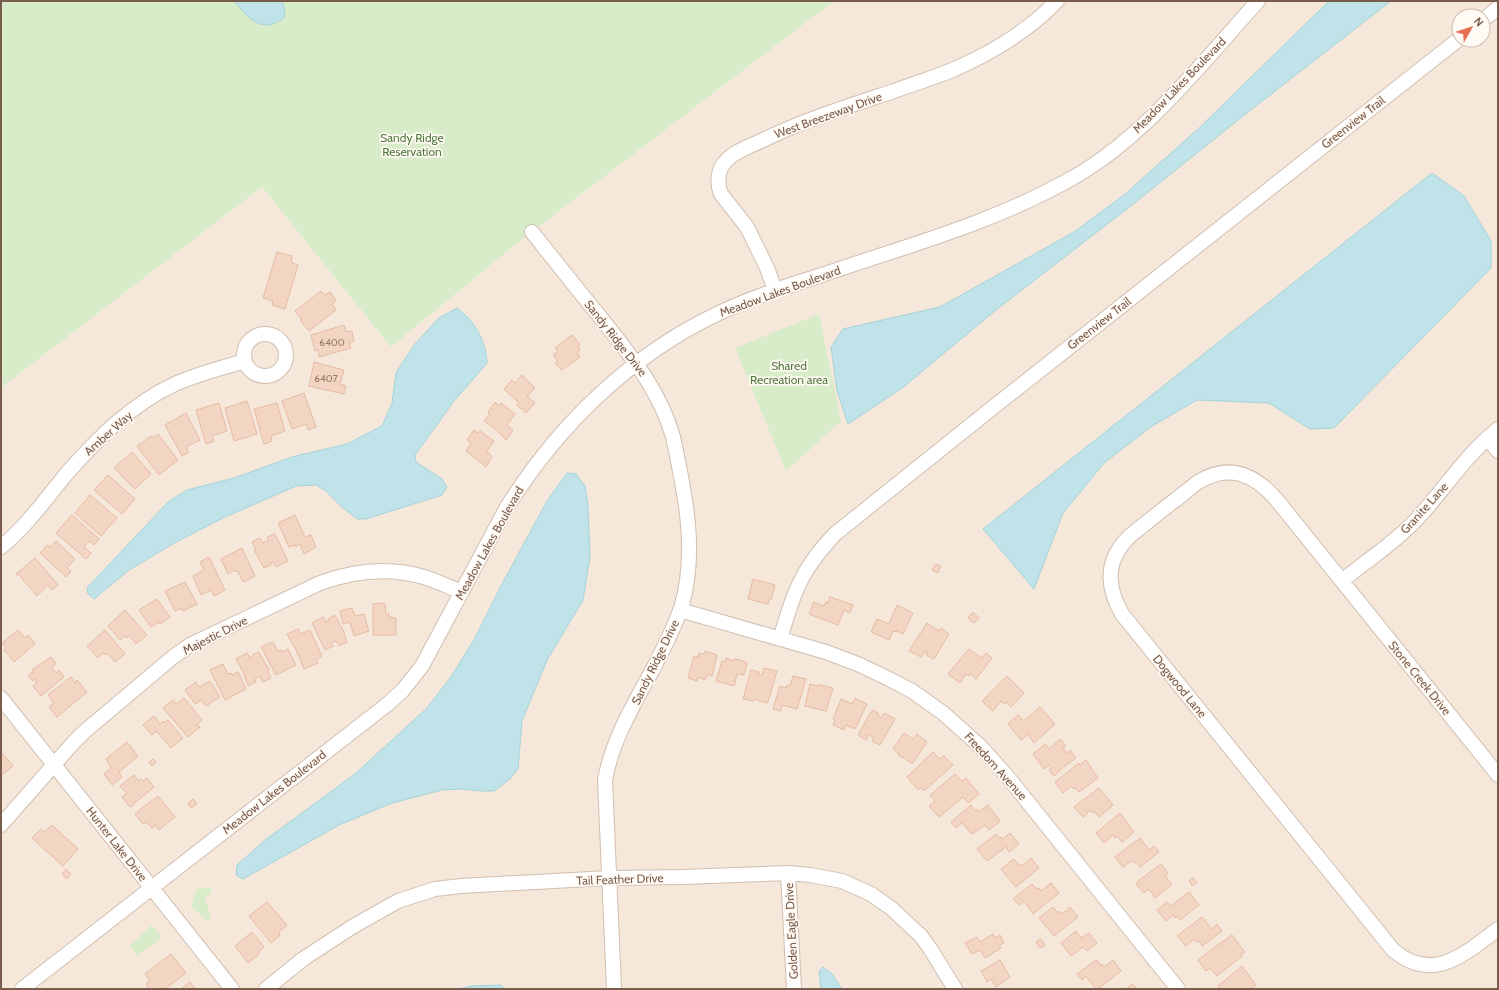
<svg xmlns="http://www.w3.org/2000/svg" width="1499" height="990" font-family="Cabin,sans-serif">
  <rect width="100%" height="100%" fill="#fdf6ec"/>
  <path fill="#f5e8da" fill-rule="evenodd" d="M834,1H1498V989H1V388L262,187L391,347L520,241ZM1459,16H1483V40H1459Z"/>
  <path fill="#d8ecc9" d="M1,1H834L520,241L391,347L262,187L1,388Z
    M819,314L841,421L786,471L735,348Z
    M210,887L212,892L205,898L211,917L207,922L198,912L191,907L196,890Z
    M152,925L162,938L137,955L130,946Z"/>
  <path fill="#bfe3e8" stroke="#a5d3da" d="M234,1H282L285,10L284,18C260,34 250,19 234,1Z
    M1329,1H1391L1248,112L1132,205L996,310L902,388L848,424L837,391L831,347L843,329L940,307L1074,232L1124,195L1198,129Z
    M1432,173L1464,196L1491,241V268L1334,428L1310,429L1269,403L1197,400L1152,426L1104,463L1063,513L1034,589L983,529Z
    M457,308C475,321 486,341 487,363L454,401L415,455L416,462L442,479L447,487L442,495L366,519H357L343,508L326,491L316,485L296,486L223,518L176,542L129,570L94,599L88,594L87,588L168,502L187,490L234,478L292,457L347,444L382,426L392,403L396,373L414,345L439,318Z
    M567,473L576,474L585,486L588,506L590,557L583,600L547,660L522,721L518,769L510,779L494,791H482L460,789L442,790L392,803L339,825L243,879L236,875L237,865L265,840L355,774L427,708L451,677L475,638L501,586L547,501Z
    M823,967L832,974L842,989H821L819,971Z
    M501,985L505,989H459L471,986Z"/>
  <path fill="#f3d5c3" stroke="#e6bba3" d="M277,252L292,256L291,262L298,265L285,309L272,305L273,301L263,298Z
    M321,291L325,295L330,292L336,301L332,304L336,310L309,331L300,320L302,319L295,311Z
    M344,325L347,332L352,331L354,341L349,343L351,348L319,357L318,350L315,351L311,335Z
    M572,335L580,345L578,346L580,350L577,353L580,357L562,370L555,363L558,361L553,355L558,351L555,348Z
    M314,362L344,370L340,384L346,386L344,394L309,386Z
    M522,375L535,388L527,396L535,403L526,413L517,405L519,403L504,389L512,380L515,383Z
    M304,393L316,427L308,430L306,424L292,429L282,401Z
    M247,401L257,434L234,441L225,408Z
    M495,402L499,406L501,403L515,414L507,425L513,430L506,440L493,427L484,421L490,414L488,412Z
    M219,403L227,431L212,436L214,441L206,444L196,410Z
    M277,403L285,431L271,436L272,441L264,444L254,409Z
    M186,413L200,440L186,447L189,452L182,456L165,425Z
    M474,430L478,433L480,431L494,441L487,451L492,457L486,467L466,451L471,443L467,440Z
    M158,434L178,460L159,475L137,446L151,436L152,438Z
    M132,452L151,474L135,489L114,468Z
    M108,475L135,499L122,514L94,490Z
    M90,495L117,518L101,536L75,513Z
    M72,515L99,539L94,545L89,541L84,547L91,553L86,559L56,533Z
    M295,515L305,537L311,535L316,547L304,554L300,544L296,547L295,545L289,547L278,523Z
    M275,534L288,561L276,567L273,562L270,563L271,565L264,568L254,550L256,549L252,542L260,538L263,543L269,540L267,537Z
    M56,541L75,559L67,568L71,571L66,577L40,553L47,545L50,547Z
    M242,548L255,576L243,582L238,571L236,572L235,570L228,574L221,559Z
    M209,557L225,590L214,596L211,590L201,595L193,576L204,570L200,562Z
    M35,558L58,585L52,590L48,585L37,596L19,575L16,574Z
    M936,564L941,566L938,573L932,570Z
    M753,579L775,585L771,600L769,599L768,604L748,599Z
    M185,582L197,604L185,610L182,611L181,608L175,611L165,591Z
    M830,597L853,605L850,613L844,610L838,625L809,614L814,602L824,606L826,602L828,603Z
    M157,599L170,617L160,624L159,622L151,627L139,610Z
    M379,603L385,604L386,614H389V617L396,618V635H373V604Z
    M897,605L913,613L903,634L896,631V632L893,631L889,640L871,632L877,619L889,624Z
    M352,608L355,616L364,614L369,631L354,636L350,622L343,624L340,611Z
    M125,610L147,635L136,644L129,635L127,638L125,636L120,640L108,626Z
    M973,612L979,618L974,623L968,618Z
    M335,615L345,634L344,635L347,642L339,646L336,641L331,643L333,646L325,650L312,623L323,617L326,622L329,621L328,619Z
    M927,623L939,631L941,628L949,634L934,659L926,655L928,652L925,651L921,657L909,651Z
    M298,629L300,634L310,630L322,656L316,660L318,663L304,669L297,652L287,634Z
    M18,630L25,638L28,635L35,644L14,662L4,650L6,648L2,643Z
    M105,630L125,654L115,662L107,653L105,655L103,653L98,658L87,646Z
    M273,642L278,651L281,650L282,652L288,649L296,665L276,675L261,647Z
    M969,649L982,658L986,653L992,658L976,679L970,674L969,676L966,674L960,683L948,674Z
    M705,651L717,655L712,676L707,674L705,680L698,677L697,681L688,678L694,656L698,657L699,653L704,654Z
    M259,652L269,670L268,671L271,678L263,682L260,676L255,679L256,682L248,686L243,672L236,659L247,653L250,658L253,656L252,655Z
    M51,657L56,664L52,668L56,673L59,670L64,677L41,696L33,686L37,682L35,679L33,681L28,675L33,672L32,670Z
    M726,658L734,661V659L741,660L747,663L744,675L737,674L734,686L716,681L722,661L725,662Z
    M223,664L228,674L231,673L232,675L238,672L246,689L225,700L210,670Z
    M764,668L777,671L768,702L766,703L754,699L753,701L743,699L751,670L759,672L758,675H762Z
    M793,676L806,679L797,709L782,705L781,711L773,709L780,686L786,688L787,685L790,686Z
    M1007,676L1024,693L1011,707L1006,702L1004,704L1001,701L993,711L982,701Z
    M71,677L75,683L77,680L87,692L57,717L49,707L54,703L48,695Z
    M210,681L220,697L206,706L201,700L195,704L185,690L196,682L199,687Z
    M810,684L817,686L818,685H821L833,688L826,711L805,706Z
    M184,698L202,720L197,725L200,727L188,737L163,708L173,700L176,704Z
    M855,698L867,704L855,729L846,725L844,730L833,725L835,720L833,719L841,699L852,704Z
    M1040,707L1055,724L1034,743L1028,734L1021,740L1008,724L1018,715L1024,721Z
    M873,710L879,714L878,716L881,718L884,713L895,719L880,745L872,741L874,738L869,735L866,740L858,735L869,715Z
    M154,716L160,724L163,721L164,723L168,720L183,738L171,748L156,731L152,735L143,725Z
    M904,733L913,739L917,734L927,742L912,764L903,757H901L899,756V754L893,749Z
    M1060,739L1066,746L1063,748L1067,753L1070,750L1076,758L1065,766L1054,776L1049,770L1051,768L1049,765L1044,769L1033,754L1045,744L1049,749Z
    M127,742L138,756L119,772L122,777L112,785L104,774L111,768L106,759Z
    M1,752L13,766L1,776Z
    M933,752L940,759L944,756L953,765L924,791L921,787L918,790L907,777Z
    M153,759L156,762L152,766L149,762Z
    M1086,760L1098,778L1079,792L1075,787L1074,789L1071,786L1063,793L1055,782L1079,763L1080,765Z
    M955,774L962,781L966,778L979,794L968,803L963,797L939,817L929,806L935,801L930,795Z
    M134,775L139,781L141,779L143,781L147,778L154,787L130,807L122,797L127,793L120,786Z
    M1099,788L1113,805L1099,817L1095,812L1093,813L1091,810L1083,817L1074,807Z
    M158,796L175,817L159,830L155,825L152,828L147,822L143,824L135,814L137,812Z
    M193,799L197,804L191,808L188,803Z
    M971,805L975,811L977,809L979,812L988,805L1000,821L989,830L985,825L972,834L962,823L956,828L951,822Z
    M1120,813L1134,832L1122,842L1117,836L1115,838L1113,835L1104,843L1096,833Z
    M52,825L78,849L63,866L32,838L41,829L44,832Z
    M1010,833L1019,844L1009,852L1006,847L987,861L977,849L996,834L999,838L1001,837L1002,839Z
    M1140,838L1149,850L1154,846L1159,852L1140,867L1136,862L1134,863L1132,860L1123,867L1115,857Z
    M1031,858L1039,868L1016,887L1001,869L1014,859L1019,865L1020,864L1022,866Z
    M1161,864L1168,873L1165,876L1172,884L1155,898L1149,889L1144,893L1136,884L1138,881Z
    M66,869L71,874L67,879L62,874Z
    M1193,878L1197,882L1192,886L1189,881Z
    M1051,883L1059,893L1033,914L1024,901L1019,905L1013,899L1032,884L1037,889L1039,888L1041,891Z
    M1189,892L1199,905L1180,920L1177,916L1175,918L1173,915L1166,921L1157,910L1167,902L1171,906Z
    M267,902L287,925L279,932L280,935L271,943L249,916Z
    M1053,907L1058,913L1059,911L1062,914L1070,907L1078,917L1054,936L1039,918Z
    M1202,917L1212,929L1217,924L1222,931L1202,946L1198,940L1196,942L1194,939L1186,946L1177,936Z
    M1076,931L1081,938L1089,933L1097,943L1087,951L1083,947L1071,956L1061,943Z
    M252,932L264,947L259,951L260,952L258,955L248,963L235,946Z
    M993,934L995,938L1000,935L1004,943L999,945L1001,948L985,958L980,950L972,954L965,943L977,937L980,942Z
    M1232,935L1245,952L1241,954L1242,956L1217,976L1210,968L1206,971L1198,960L1215,947Z
    M1041,939L1045,945L1040,948L1036,942Z
    M171,954L186,973L165,989H149L146,984L150,981L145,974Z
    M1000,960L1010,977L996,987L991,979L987,982L981,971Z
    M1096,960L1098,961L1100,966L1102,964L1104,967L1113,960L1121,971L1098,989H1096L1086,976L1082,980L1077,974Z
    M1242,966L1256,985L1251,989H1221L1218,986Z
    M190,982L195,989H181Z
    M1132,984L1137,989H1126Z"/>
  <g fill="none" stroke-linecap="round" stroke-linejoin="round">
    <defs>
      <path id="minor" d="M1483,20L1498,8
        M532,232C555,261 578,290 601,318C630,355 660,390 673,437C685,493 698,552 681,608C674,629 663,649 653,669C634,704 612,740 605,780L614,989
        M775,290L767,268L747,227L721,194C717,184 717,171 725,162C733,152 750,146 761,141C804,120 849,106 894,91C915,83 937,77 957,68C993,52 1029,30 1057,1
        M244 355a21 21 0 1 1 42 0a21 21 0 1 1-42 0Z
        M1487,438L1498,451
        M1,547C27,526 47,497 68,472C99,437 132,404 175,384C197,374 221,368 245,361
        M1342,581C1366,561 1393,544 1414,522C1444,491 1463,457 1498,429
        M680,610L826,652L860,665L889,679L912,691L943,713L980,746L1007,776L1178,989
        M780,639C787,617 793,593 805,573C813,558 824,546 835,534L991,409L1459,39
        M1,698L232,989
        M1498,775L1276,499C1254,474 1229,463 1198,482C1190,488 1182,495 1174,501C1159,512 1145,524 1131,535C1105,559 1106,586 1122,614L1393,950C1433,984 1464,954 1498,929
        M1,825L73,743L84,732L173,657L190,645L320,583C353,571 390,567 424,577C437,581 449,587 462,592
        M788,873L794,989
        M22,989L389,703L403,690L422,666L507,507C558,426 629,356 717,314C750,298 786,286 822,275C903,247 989,224 1065,182C1141,142 1201,64 1258,1
        M266,989L303,959L352,927L398,901L435,889L461,886L609,878L683,877L788,873L810,875L842,881L871,894L891,908L921,936L931,950L955,989"/>
    </defs>
    <use href="#minor" stroke="#d1beb0" stroke-width="16"/>
    <use href="#minor" stroke="#fff" stroke-width="14"/>
  </g>
  <g text-anchor="middle" dominant-baseline="central" stroke-width="3.5" stroke-linejoin="round" paint-order="stroke">
    <g font-size="10" fill="#987a6a">
      <text x="332" y="342">6400</text>
      <text x="326" y="378">6407</text>
    </g>
    <g font-size="12" fill="#7a5c4d" stroke="#fffaf3">
      <text transform="translate(1179 85) rotate(-46)">Meadow Lakes Boulevard</text>
      <text transform="translate(828 115) rotate(-20)">West Breezeway Drive</text>
      <text transform="translate(1353 122) rotate(-38)">Greenview Trail</text>
      <text transform="translate(780 291) rotate(-20)">Meadow Lakes Boulevard</text>
      <text transform="translate(1099 323) rotate(-38)">Greenview Trail</text>
      <text transform="translate(616 338) rotate(52)">Sandy Ridge Drive</text>
      <text transform="translate(108 433) rotate(-42)">Amber Way</text>
      <text transform="translate(1424 508) rotate(-48)">Granite Lane</text>
      <text transform="translate(489 543) rotate(-61)">Meadow Lakes Boulevard</text>
      <text transform="translate(215 635) rotate(-27)">Majestic Drive</text>
      <text transform="translate(655 662) rotate(-64)">Sandy Ridge Drive</text>
      <text transform="translate(1420 678) rotate(51)">Stone Creek Drive</text>
      <text transform="translate(1180 686) rotate(51)">Dogwood Lane</text>
      <text transform="translate(996 766) rotate(48)">Freedom Avenue</text>
      <text transform="translate(274 792) rotate(-38)">Meadow Lakes Boulevard</text>
      <text transform="translate(117 844) rotate(52)">Hunter Lake Drive</text>
      <text transform="translate(620 879) rotate(-2)">Tail Feather Drive</text>
      <text transform="translate(791 931) rotate(-93)">Golden Eagle Drive</text>
    </g>
    <g font-size="12" fill="#537a41" stroke="#fffaf3">
      <text x="412" y="137">Sandy Ridge<tspan x="412" dy="14">Reservation</tspan></text>
      <text x="789" y="365">Shared<tspan x="789" dy="14">Recreation area</tspan></text>
    </g>
  </g>
  <rect width="1499" height="990" fill="none" stroke="#7a5c4d" stroke-width="4"/>
  <g transform="translate(1471 28) rotate(51)"><circle r="19" fill="#fffaf3" stroke="#cabbb1"/>
  <path d="M0-3L7 15L0 10L-7 15Z" fill="#e76f51"/>
  <text y="-6" font-size="11" font-weight="bold" text-anchor="middle" fill="#7a5c4d">N</text>
  </g>
</svg>
